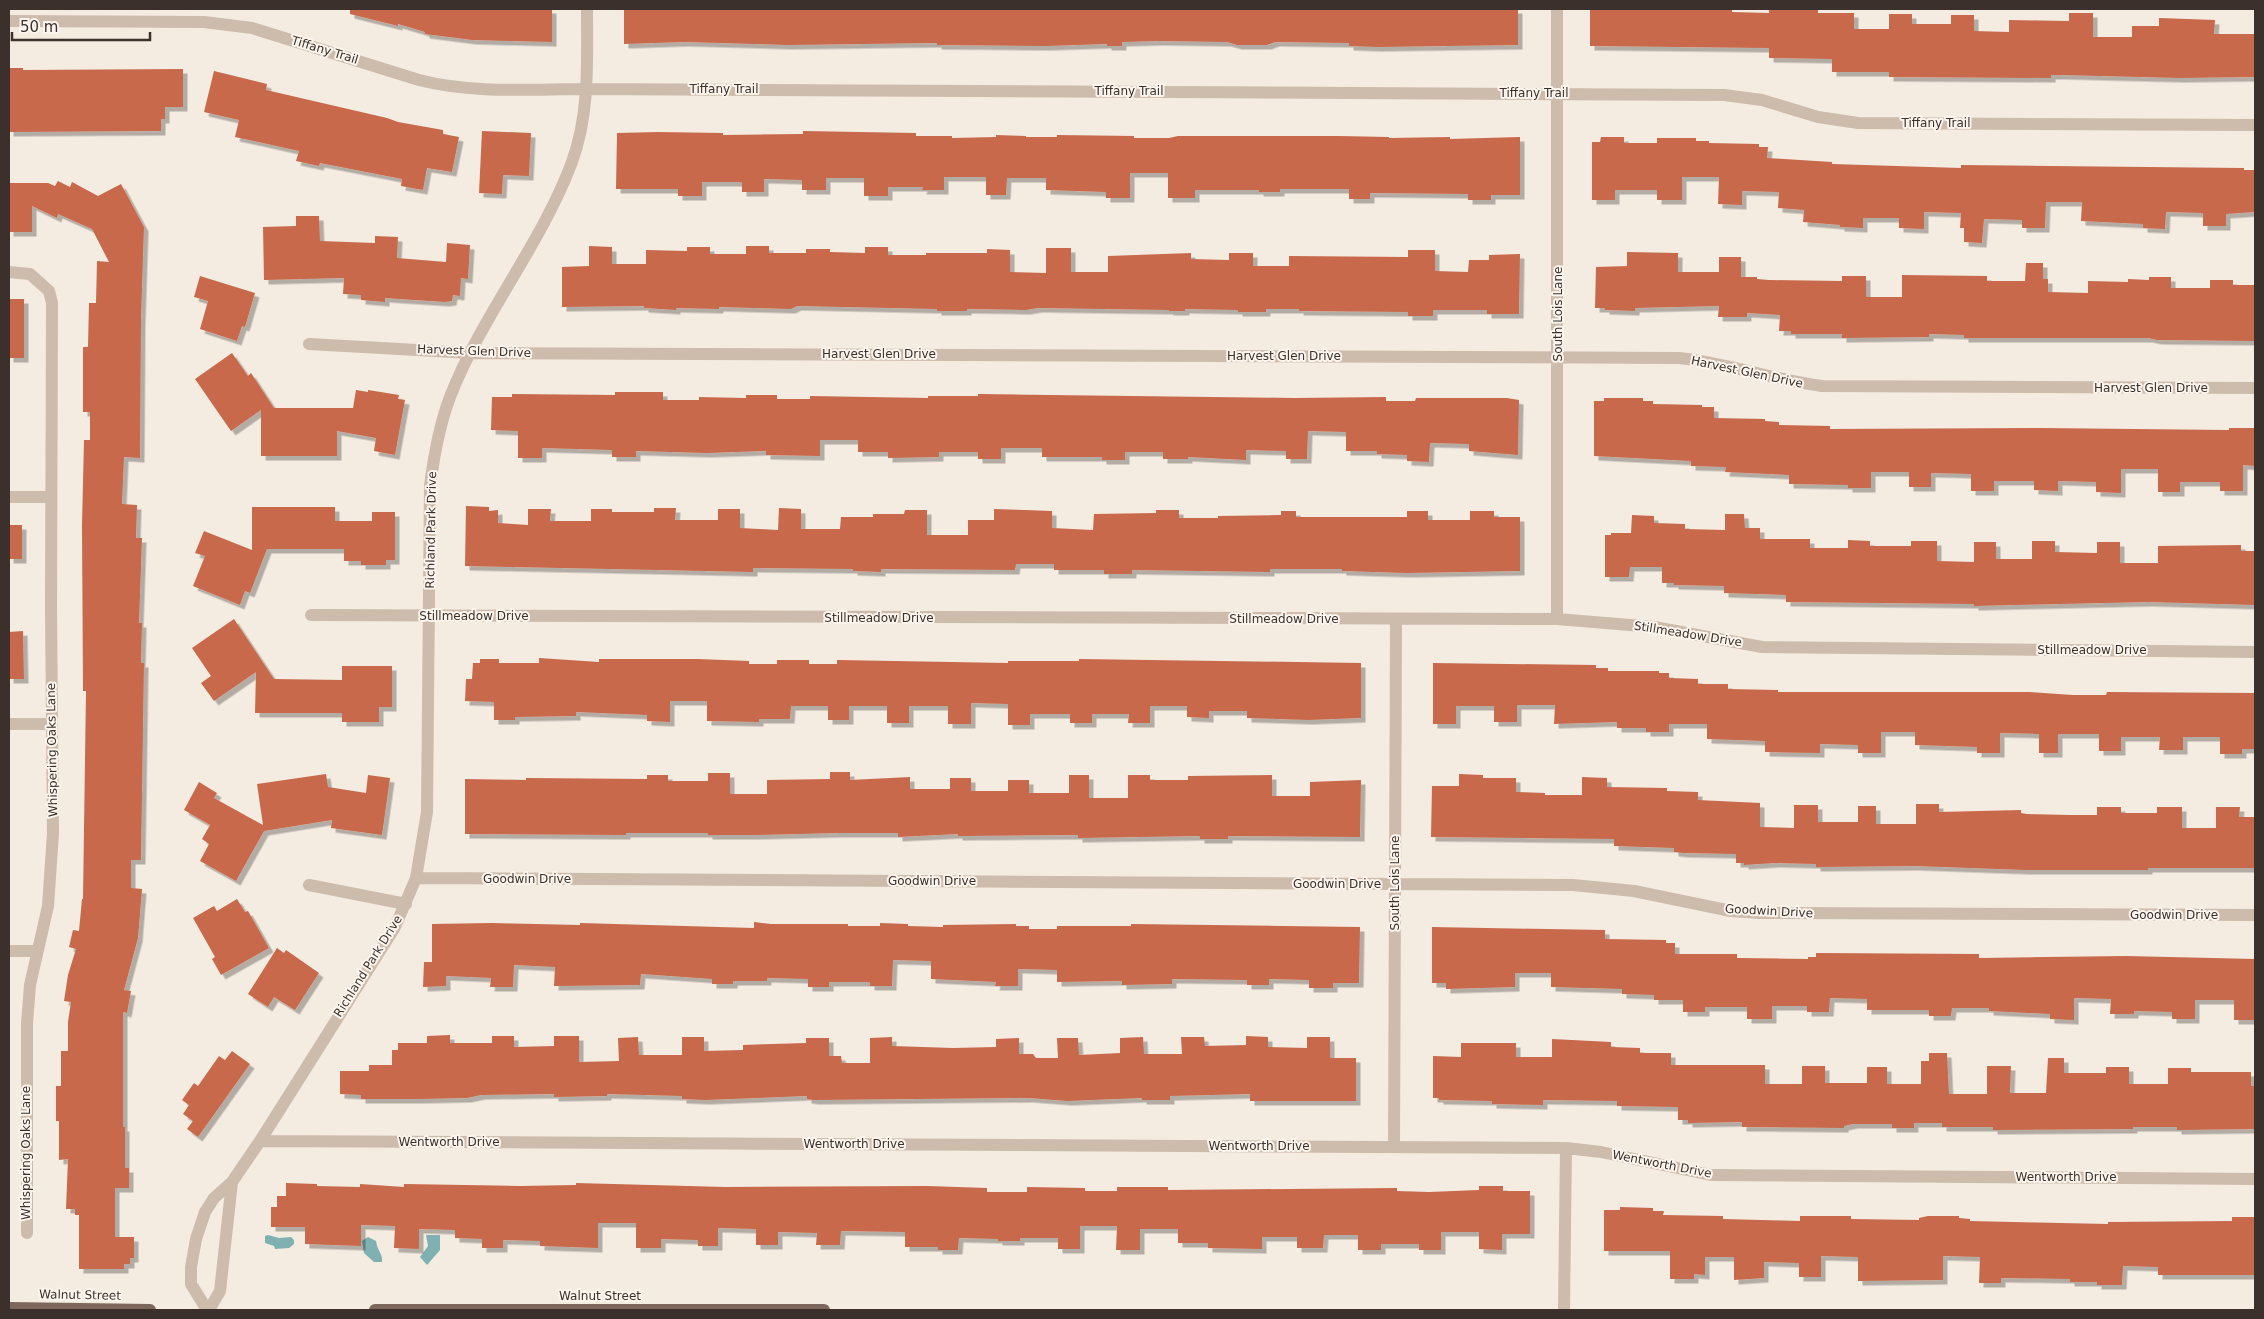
<svg xmlns="http://www.w3.org/2000/svg" width="2264" height="1319" font-family="'DejaVu Sans',sans-serif">
  <defs>
    <filter id="shadow"><feDropShadow dx="4.5" dy="4.5" stdDeviation="0" flood-color="#0004"/></filter>
  </defs>
  <rect width="100%" height="100%" fill="#f4ebe1"/>
  <path fill="#7fb0b2" d="M268,1235L279,1238L291,1237L294,1240V1244L289,1248L275,1249L274,1246L265,1243V1236Z
    M426,1235H440V1250L427,1265L420,1257L428,1246Z
    M368,1237L376,1241C377,1250 383,1254 382,1262H374L364,1253L362,1241Z"/>
  <path fill="#c8694b" filter="url(#shadow)" d="M350,9H552V42L472,40L425,34V32L398,24V26L350,14Z
    M624,9H1518V45L1377,47L1349,46V43L1275,42L1267,45H1237L1227,42L1159,41L1122,42V46H1107V44L1046,46L937,45V43L787,45L684,42L624,44Z
    M1590,9H1732V12L1769,13V9H1818V13H1854V29H1889V14H1912V24H1951V15H1974V31L2009,32V20L2069,21V13H2093V37H2132V26H2159V18L2215,20L2214,34H2255V77L2180,78L2061,75H2051V78L1889,77V72H1832V59L1769,58V48L1590,46Z
    M9,68H23V70L183,69V107H165V119H161V131L9,132Z
    M214,71L267,84L266,90L387,118L398,122L443,130V134L459,137L452,172L427,168L423,190L401,186L402,179L320,163L319,166L296,161L299,151L235,137L239,120L204,112Z
    M482,131L531,133L529,176L503,175L502,194L479,193Z
    M803,131L916,133V136H952V138L996,137V135L1026,136V137H1057V135L1134,136V138H1169L1178,136H1339L1389,137V138L1450,137V139L1520,137V195H1491V200H1468V194L1370,193V199H1349V189H1280V192H1259V190H1195V198H1168V173H1130V198H1106V192L1046,190V178H1007L1006,195H986V177H944V190H922L923,187H888V196H864V178H826V190H802V180L764,179V192H742V182H702V196H678V189H616L617,133L658,132L723,133V135L803,134Z
    M1601,137H1624V143H1657V138H1696V141H1709V143L1759,144V147H1768L1767,158L1832,162V164L1961,168V165L2244,168V170H2255V212L2226,214V226H2203V213L2166,212L2165,229L2143,228V224L2081,221L2082,202H2046L2045,228H2022V220L1984,219L1982,243L1964,242V228H1960L1961,213L1924,212V229L1899,228V218H1863V228L1840,227V225L1803,222L1804,210L1778,208L1779,192L1742,191V205L1718,204L1719,177H1682V200H1657V190H1615V200H1592V142H1600Z
    M58,181L70,187L72,182L98,196L121,184L144,227L141,319L140,458L124,457L122,504L137,505L136,538H142L139,623H142L141,663H144L141,860H131V888L142,889L138,938L124,990L131,991L127,1013L123,1012V1127H125V1168H129V1188H115V1237H134V1258H130V1264H124V1269H79V1215H75V1209H66L68,1159L59,1160V1121H56V1086H61V1051H68V1022L71,1002L64,1001L68,975L76,949L69,947L73,930L79,931L82,899H83L86,691H83L82,525L84,440H90V412H83V347H88L89,303H96L97,261L109,262L92,229L58,214L57,218L32,206V232H9V183H48L55,186Z
    M296,216H319L320,241L375,243V236L398,237L397,258L446,262L447,243L470,245L468,279L461,278L460,296L453,295L452,301L445,302L385,298V302L361,300V295L343,294L344,278L264,280L263,227L296,226Z
    M589,246L612,247V264H646V250L687,251V247H710V254H746V246H769V253H806V249H830V252L865,253V247H888V255H926V253H987V249L1010,250V272L1046,273V248H1071V272H1108V256L1191,253V259L1229,260V253H1253V266H1289V256L1408,257V250H1435V271L1468,272L1469,260H1489V255L1520,254L1519,314H1487V310H1433V316H1408V312L1299,311V309H1266V312H1238V310L1185,309V311H1169V310L1038,308L1026,310L967,309V311H937V309L797,306L791,309L719,307V309L676,308V310L644,308V306L562,307V267L589,266Z
    M1627,252L1678,253V272H1719V257H1741V277H1757V279L1769,280L1842,281V276H1866V297H1902V275L1987,276V281H2025L2026,263H2043V279H2048V292L2088,293V281L2128,282V279L2149,280V277H2171V288H2210V280H2233V285H2255V339L2254,341L2157,340L2148,338H1964V335L1929,334V337L1842,338V334H1791V331H1779L1780,315L1747,313V317H1718L1719,306L1635,308V311L1605,310V308H1595L1596,267L1627,266Z
    M200,276L255,293L245,327L242,326L237,341L200,329L208,301L194,297Z
    M9,299H24V358H9Z
    M232,353L248,376L251,373L274,408H353L356,390L368,392V390L399,395L398,399L405,400L395,455L374,451L376,438L337,431V456H261V410L231,431L195,379Z
    M615,392H663V400H699V397L746,398V395H777V399H810V396L928,398V396H978V394L1294,398L1386,397V401H1415L1416,398H1507L1519,400L1518,455L1469,451V444L1430,443L1429,462L1407,461V455L1377,454V451H1346V432L1308,431L1307,459H1286V451L1246,450V460L1188,457V459H1163V452H1125V460H1102V457H1042V448H1001V459H978V452H939V457L888,458V452H858V440H820V456L766,455V451L707,453L636,451V457H612V450L542,448V458H518V431L491,430L492,397H512V394L615,395Z
    M1604,398H1643V401H1653V404L1702,405V407H1714V418L1765,419V421L1779,422V425L1830,426V429L2040,428L2229,430V428H2255V466L2243,465V491H2220V482H2180V492H2158V469H2121V493L2096,492V482L2058,481V491L2034,490V481H1994V491H1971V474L1931,473V487H1909V472H1871V488H1848V485L1789,484V475L1725,472L1726,467L1691,466V461L1594,456V401H1604Z
    M466,506L489,507V511L498,510V523L528,525V509H551L550,521H591V509H612V512H654V508H676L675,520H718V509H740V528L778,530L779,508L801,509V529H840L841,517H873V514H904L905,510H927V535H968V520H994V509L1052,511V528L1093,530L1094,514L1156,513V510H1179V518H1218V516L1281,515V511H1296V517H1407V511H1428V520H1470V511H1494V517H1520V571L1407,573L1342,571V569H1270V572L1132,570V574H1104V570H1054V564H1016L1015,570L881,569V572L853,571V569L753,568V572L465,566Z
    M252,507H335V521H372V512H395V560H386V565H361V561H344V549H267L250,593L245,591L240,605L193,586L205,556L195,553L204,531L252,550Z
    M1725,514H1744L1745,528H1760V539H1810V548H1848V540L1870,541V546H1911V541H1937V561L1974,562V542H1996V559H2032V541H2055V552L2097,553V542H2120V563H2158V546L2241,545V551H2255V605L2148,602L1974,606V604L1786,602V595L1724,593V586L1674,585V583H1662V567H1630L1629,577H1605V535H1611V533H1631L1632,515L1654,516V523L1685,524V529L1725,530Z
    M9,525H22V559H9Z
    M234,619L274,679L342,680V666H392V707H379V722H342V713H255L256,672L214,701L201,683L211,676L192,648Z
    M23,631L24,679H9V632Z
    M539,658L599,662V659H698L749,661V664H777V660H809V664H837V660L1008,663V661H1079V659L1361,663V718L1308,720L1247,718V711H1209V718L1187,717V706H1150V723H1128L1129,714H1092V723H1070V714H1030V725H1008V704L971,703V724H948V706H909V723H887V706H849V720H828V706H791L790,719H759V722L707,721V701H670V722L647,721V715L576,712V716L515,717V720H494V702L465,701L466,679H472L473,663H480V659H499V663H539Z
    M1433,663L1596,665V668H1608V671H1659V673H1669V678L1698,679V684H1728V689L1778,690V692H2029L2073,695H2106L2107,692L2255,693V749H2242V754H2220V737H2183V750H2159L2160,737H2121V751H2099V734H2058V753H2039V734L2000,733V753H1977V747L1915,745V732H1881V753H1858V745L1820,744V753L1765,752V741L1707,739V724H1669V732H1646V728H1617V722L1554,724L1555,705H1517V722H1494V706H1456V724H1433Z
    M830,772H850V780L910,777V789H950V778H971V791H1008V780H1029V793H1069V775H1089V798H1128V775H1150V780H1188V776L1272,775V796H1310V782L1361,780L1360,837L1228,836V839H1200V836L1078,838V835L958,836V834L898,837V833H839L757,835H708V833H626V835L465,834V779L526,780V778L647,779V775H668V781H708V773H730V794H767V780L830,779Z
    M326,774L328,787L366,793L368,775L390,778L382,835L331,828L332,820L264,831L236,881L200,861L209,844L202,839L210,825L184,810L199,782L217,793L214,798L263,825L257,784Z
    M1459,774L1483,775V778H1516V792L1545,793V795H1582V777L1607,778V787L1667,788V791L1698,792V800L1760,803V827L1794,828V805H1818V822H1858V806H1876V824H1916V804H1939V812L2021,810V813L2027,814L2070,815H2097V807H2121V813H2157V807H2182V828H2216V807H2240L2239,817H2255V868H2148V870H2026L1915,866L1816,867V864L1775,863L1744,865V863H1736V854L1684,853L1674,852V848L1614,846V839L1431,837L1432,786H1459Z
    M237,899L245,912L248,911L269,948L221,975L212,959L215,957L193,918L214,906L217,911Z
    M754,922L771,924H848V926H880V923L908,924V926L943,927V925L1016,924V926H1029V929H1057V926H1131V924L1360,927L1359,983H1333V988H1309V980L1269,979V985H1247V980L1172,979V984L1122,985V981L1057,982V970L1018,969V986H995L996,982L931,979V961L893,960L892,986H870V982H829V987H808V979L767,978V981H733V984H712V979L641,974L640,985L554,986L555,967L514,965L513,987H490L491,978L446,976V986L423,987L424,962H432V924L492,923L580,925V923L754,928Z
    M1432,927L1605,930V939L1666,940V943H1675V954H1737V958L1808,959V957H1816V953L1979,954V958L2126,956L2255,959V1020H2234V1000H2195V1019H2172V1012L2134,1011V1014H2110L2111,999L2074,998V1020L2050,1019V1014L1989,1011V1008H1952L1951,1016H1929V1010H1867V999L1830,998L1829,1012H1807V1006H1772V1019H1747V1007H1705V1012H1683V1000H1654V995L1622,994V989L1551,987V973H1515V987L1446,989V983H1432Z
    M277,948L284,953L286,950L319,973L295,1010L274,997L268,1007L248,994Z
    M450,1035V1043H492V1036H514V1047L554,1046V1036H579V1062L619,1061L618,1038L638,1037L639,1055H682V1037H704V1051L743,1050V1045L806,1043V1038H829V1056H841L842,1063H870V1038L892,1037V1046L953,1048L996,1047V1039L1019,1038V1054H1033L1036,1058H1058L1057,1038H1078L1079,1055L1120,1053V1038L1143,1037L1144,1054H1182L1181,1037H1204L1205,1046L1246,1045V1036L1268,1037V1047L1307,1048V1037H1330V1058H1356V1101H1250V1094L1170,1096V1100H1142V1098L1067,1101L1029,1098L814,1100L807,1099V1096L705,1100L682,1099V1096L607,1094V1096L554,1097V1094L481,1095L467,1098L419,1099H361V1095L340,1094V1071H369V1065H392V1050H398V1043H427V1036Z
    M1552,1039L1611,1042V1047L1640,1048V1053H1671V1065H1765V1084H1802V1066H1825V1083H1867V1067H1887V1084H1921V1061H1929V1053H1947L1949,1094H1987V1066H2011L2010,1093H2046L2048,1058H2064V1073H2106V1067H2129V1084H2168V1068H2191V1072H2251V1086H2255V1129L2177,1130V1127H2133V1129L1993,1130V1127H1942V1123H1914V1128H1892V1124H1853L1844,1126V1128L1742,1127V1122L1688,1123V1120H1678V1107L1617,1106V1101L1543,1100V1105L1492,1104V1101L1439,1100V1098H1433V1056L1461,1057V1043H1516V1057H1552Z
    M232,1051L250,1064L198,1137L187,1129L193,1121L183,1114L189,1105L182,1100L194,1083L198,1086L219,1056L225,1060Z
    M286,1183L317,1184V1186L360,1187V1184L404,1187V1184L521,1186L576,1185V1183L725,1187L927,1186L987,1188V1192H1027V1187L1085,1188V1191H1117V1187H1168V1190L1397,1188V1191L1429,1192L1479,1190V1186H1503V1191H1530V1234H1502V1250L1479,1249V1232H1441V1250H1419V1244H1381V1250H1358V1235H1324L1323,1248H1297V1237H1262V1249L1208,1248V1243H1178V1229H1140V1250H1116L1117,1226H1080V1249H1058V1238H1020V1241H998V1239L959,1238L958,1250H938V1247H905V1232L841,1231L840,1245H816L817,1233L778,1232V1245H756V1229L718,1228V1246H698V1240L661,1239V1248H636V1223H598V1248L540,1246V1241L503,1240V1248H482V1239L455,1238V1230L419,1229V1249L394,1248L395,1226L361,1225V1246L305,1244V1227H271V1207H277V1196H286Z
    M1620,1207L1653,1208V1211H1664L1663,1215L1723,1216V1219L1800,1221V1216H1851V1219L1919,1220V1218L1928,1216H1959V1218L1970,1219V1221L2108,1224V1222L2232,1221V1217H2255V1275H2158V1267L2123,1266L2122,1285H2097V1282H2070V1279L2001,1278V1283H1979L1980,1257L1943,1256V1280L1858,1281V1257L1821,1256V1277H1799V1263L1764,1262V1278L1734,1280V1257H1705V1275L1694,1274V1279H1670V1251H1604V1210H1620Z"/>
  <g fill="none" stroke-linecap="round" stroke-linejoin="round">
    <path stroke="#cdbbac" stroke-width="12" d="M9,21L204,22L252,28L419,80C474,94 530,89 587,89L1724,95L1762,100L1818,117L1858,123L2255,125
      M9,272L30,274L49,291L52,303L51,607L53,833L48,906L30,985L27,1024V1233
      M309,344L471,353L1679,358C1728,363 1773,380 1822,386L2255,388
      M9,497H51
      M311,615L1557,619L1654,627L1762,647L2255,652
      M1557,619V9
      M9,724H52
      M416,878L1573,885L1634,891L1731,911L1760,913L2255,915
      M309,885L406,904
      M9,951H37
      M260,1141L1566,1148L1601,1152L1711,1175L2255,1179
      M1394,1147L1396,620
      M207,1310L191,1284V1267L196,1239L205,1212L214,1198L232,1182L260,1141L395,927L416,878L427,812L430,486C434,455 439,426 450,397C482,315 541,245 572,162C590,113 587,60 587,9
      M209,1310L220,1291L232,1182
      M1564,1310L1566,1148"/>
    <path stroke="#7d675c" stroke-width="12" d="M9,1308L150,1310
      M375,1310H824"/>
  </g>
  <g text-anchor="middle" dominant-baseline="central" stroke-width="4" stroke-linejoin="round" paint-order="stroke">
    <g font-size="12" fill="#3b302b" stroke="#fbf5ee">
      <text transform="translate(325 50) rotate(17)">Tiffany Trail</text>
      <text x="724" y="89">Tiffany Trail</text>
      <text x="1129" y="91">Tiffany Trail</text>
      <text x="1534" y="93">Tiffany Trail</text>
      <text x="1936" y="123">Tiffany Trail</text>
      <text transform="translate(1558 314) rotate(-90)">South Lois Lane</text>
      <text transform="translate(474 351) rotate(2)">Harvest Glen Drive</text>
      <text x="879" y="354">Harvest Glen Drive</text>
      <text x="1284" y="356">Harvest Glen Drive</text>
      <text transform="translate(1747 372) rotate(12)">Harvest Glen Drive</text>
      <text x="2151" y="388">Harvest Glen Drive</text>
      <text transform="translate(431 530) rotate(-89)">Richland Park Drive</text>
      <text x="474" y="616">Stillmeadow Drive</text>
      <text x="879" y="618">Stillmeadow Drive</text>
      <text x="1284" y="619">Stillmeadow Drive</text>
      <text transform="translate(1688 634) rotate(9)">Stillmeadow Drive</text>
      <text x="2092" y="650">Stillmeadow Drive</text>
      <text transform="translate(52 750) rotate(-91)">Whispering Oaks Lane</text>
      <text x="527" y="879">Goodwin Drive</text>
      <text x="932" y="881">Goodwin Drive</text>
      <text transform="translate(1395 883) rotate(-90)">South Lois Lane</text>
      <text x="1337" y="884">Goodwin Drive</text>
      <text transform="translate(1769 911) rotate(3)">Goodwin Drive</text>
      <text x="2174" y="915">Goodwin Drive</text>
      <text transform="translate(368 966) rotate(-58)">Richland Park Drive</text>
      <text x="449" y="1142">Wentworth Drive</text>
      <text x="854" y="1144">Wentworth Drive</text>
      <text x="1259" y="1146">Wentworth Drive</text>
      <text transform="translate(26 1153) rotate(-90)">Whispering Oaks Lane</text>
      <text transform="translate(1662 1164) rotate(11)">Wentworth Drive</text>
      <text x="2066" y="1177">Wentworth Drive</text>
      <text transform="translate(80 1295) rotate(1)">Walnut Street</text>
      <text x="600" y="1296">Walnut Street</text>
    </g>
  </g>
  <rect width="2264" height="1319" fill="none" stroke="#3b302b" stroke-width="20"/>
  <path d="M12 32v8h138v-8" fill="none" stroke="#3b302b" stroke-width="2.5"/>
  <text x="20" y="32" font-size="15" fill="#3b302b" stroke="#fbf5ee" stroke-width="4" paint-order="stroke">50 m</text>
</svg>
